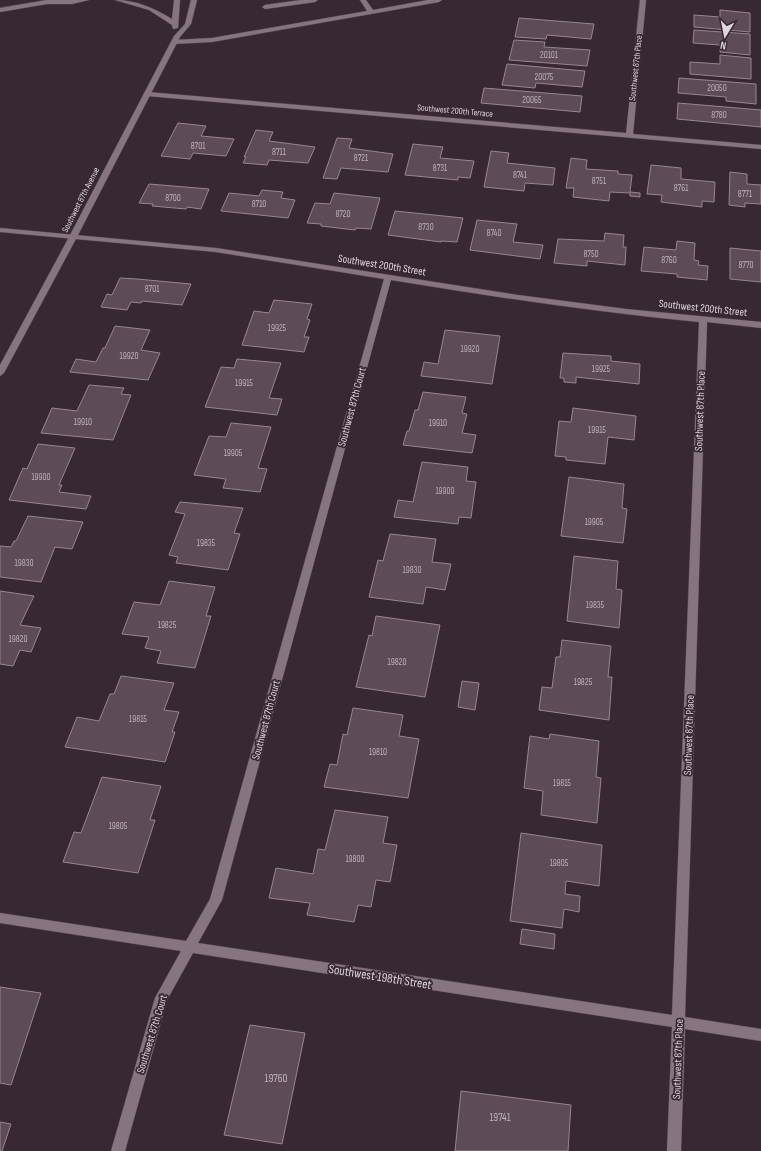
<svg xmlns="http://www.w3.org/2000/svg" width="761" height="1151" font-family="'Sofia Sans Condensed',sans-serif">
  <rect width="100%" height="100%" fill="#382833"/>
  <path fill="#5d4b57" stroke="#998592" d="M720,10L750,13V32L694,27V15L720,17Z
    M519,18L594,24L591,39L547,35L546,39L515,37Z
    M694,30L750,34V55L720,52V45L693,43Z
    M514,40L545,42L544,47L590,50L587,66L509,60Z
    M720,55L751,58V79L690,74V62L720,64Z
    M507,64L585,71L582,87L536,83L535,88L502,85Z
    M679,78L756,84V104L726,101V97L678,93Z
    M484,88L582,96L580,112L481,103Z
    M678,103L761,110V127L677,119Z
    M178,123L206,126L201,136L234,139L226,156L193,153L190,159L161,156Z
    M256,130L273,132L269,141L315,147L308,163L269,160L267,165L243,163L246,157H244Z
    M337,138L352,139L349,148L393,154L388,172L341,168L337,179L323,178Z
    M413,144L443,147L440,158L474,161L470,178L458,177V180L405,175Z
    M491,151L509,153L507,163L555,168L553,185L525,183L524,191L484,187Z
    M571,158L587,160L586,169L618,171V174L632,175L630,192L640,193V197L630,196V193L610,192L609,201L573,197L574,188H566Z
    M651,165L681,168V179L715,182L714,202L702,201V207L661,202L662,195L647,194Z
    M730,172L747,174V184L761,185V204L745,203V207L729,205Z
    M149,184L209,189L201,209L187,207L186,209L152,206L153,204L139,203Z
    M262,190L283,192L281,198L295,200L288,218L221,211L229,193L259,196Z
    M334,193L380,198L371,229L356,228L355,230L321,226V224L307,223L315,203L330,204Z
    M395,211L463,218L457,242L441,241V242L388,235Z
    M477,220L517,224L513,242L543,245L540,259L470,250Z
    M605,233L624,235L623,247H626L625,265L587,261V266L554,263L558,239L604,241Z
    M677,241L695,243L694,260L699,261L698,265L708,266L707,280L677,277V274L641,271L644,247L676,250Z
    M730,248L761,251V282L730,279Z
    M120,278L137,279L191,284L182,305L142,301L141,303L131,302L127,310L101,307L107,294L112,295Z
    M274,300L312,304L307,319L310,320L304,337H309L304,352L242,345L254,311L269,313Z
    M115,326L150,330L141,350L160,353L148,380L70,372L76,359L96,362L103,348H105Z
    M445,330L500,336L492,384L421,376L424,362L438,364Z
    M563,353L611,356V361L640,364L639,384L576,377V383L564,382V378H560Z
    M237,359L281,363L269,398L282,399L277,415L205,407L221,367L234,368Z
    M89,385L124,388L121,394L131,395L113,440L41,433L52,408L77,411Z
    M423,392L466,397L462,413L467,414L462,433L476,435L472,453L403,445L407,431H409L415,410H418Z
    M573,408L636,416L634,440L608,437L605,464L566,460V457L555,456L559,421L571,422Z
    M231,423L271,427L258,468L267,469L260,492L223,488L226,479L194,475L209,436L226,437Z
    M38,444L75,448L59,485H62L59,492L91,496L86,509L9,500L23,468L27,469Z
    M422,462L468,467L466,481L476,482L471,518L459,517L458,524L394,517L398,500L413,502Z
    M569,477L624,484L622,508L627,509L623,543L561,536Z
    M180,502L243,508L234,533L240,534L228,570L176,563L178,557L169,555L185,514L175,512Z
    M28,516L83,522L72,549L55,547L41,582L0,577V546L11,547L14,541H16Z
    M390,534L436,539L432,562L451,564L445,590L426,587L423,604L369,597L378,560L383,561Z
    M574,556L618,561L616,589L622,590L619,628L567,621Z
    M169,581L215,587L206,616H211L195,668L157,663L161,651L145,648L149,637L122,634L134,602L160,605Z
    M0,591L34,596L20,625L41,628L31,652L20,650L13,666L0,664Z
    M376,616L440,625L425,697L356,687L369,635L372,636Z
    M562,640L611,646L608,677H612L609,720L539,710L542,687L552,688L556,657H560Z
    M121,676L174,683L164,710L179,712L172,732H175L165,762L65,747L77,717L99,721L110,694H114Z
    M462,681L479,683L475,710L458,707Z
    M353,708L403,715L399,736L419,739L408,798L324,787L330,764L337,765L343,734L347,735Z
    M550,734L599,741L596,777L601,778L597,823L541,815L543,791L524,788L530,736L549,739Z
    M102,777L161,786L150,820H155L138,873L63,862L74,832L81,833Z
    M335,810L388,817L383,843L397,845L390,882L376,880L371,907L358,905L354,922L307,915L310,903L269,898L276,868L313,874L318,849L325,850Z
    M521,833L602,845L599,886L566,881L565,894L580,896L579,912L564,909L562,928L510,921Z
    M522,929L555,934L554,949L520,944Z
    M0,987L41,993L11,1085L0,1083Z
    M250,1025L305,1033L282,1144L224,1135Z
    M461,1091L571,1105L568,1151H455Z
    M0,1122L11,1124L2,1151H0Z"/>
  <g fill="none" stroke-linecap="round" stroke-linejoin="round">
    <defs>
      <path id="lane" d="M301,0H318L315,2L265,9L262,7L265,5Z
        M360,0H366L373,10L428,0H442L439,2L212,42L174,44L171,42L174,40L212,38L367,11Z"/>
      <path id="street" d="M640,0H646L633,134L761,145V149L147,96L143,94L147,92L626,133Z
        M0,228L216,248L518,295L626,309L761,322V328L707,322L685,1017L761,1029V1041L685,1029L681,1151H667L672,1027L193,953L167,1000L125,1151H111L155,998L181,951L0,923V913L186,941L210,899L384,279L216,252L0,232ZM391,280C494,297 596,312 699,322L672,1015L198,943L222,900Z"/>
      <path id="secondary" d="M47,0H89L72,4H47L0,12V8Z
        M115,0C136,0 154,8 172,19L174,0H180L178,28L173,29L172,25L149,10Z
        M191,0H197L191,24L180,37L77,237L4,373L0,376V365L69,237L174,36L185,24Z"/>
    </defs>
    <use href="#lane" stroke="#554751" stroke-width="1"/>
    <use href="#street" stroke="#554751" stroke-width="1"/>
    <use href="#secondary" stroke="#554751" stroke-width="1"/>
    <use href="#lane" fill="#877481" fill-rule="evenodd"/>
    <use href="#street" fill="#877481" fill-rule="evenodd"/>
    <use href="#secondary" fill="#877481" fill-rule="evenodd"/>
  </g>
  <g text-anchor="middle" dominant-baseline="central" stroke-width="3.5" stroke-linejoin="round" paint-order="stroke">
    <g font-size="9" fill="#beb2bb">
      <text x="549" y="55">20101</text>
      <text x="544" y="77">20075</text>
      <text x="717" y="88">20050</text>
      <text x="532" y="100">20065</text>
      <text x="719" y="115">8780</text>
      <text x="198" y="146">8701</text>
      <text x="279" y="152">8711</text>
      <text x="361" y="158">8721</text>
      <text x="440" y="168">8731</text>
      <text x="520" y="175">8741</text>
      <text x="599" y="181">8751</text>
      <text x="681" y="188">8761</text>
      <text x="745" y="194">8771</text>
      <text x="173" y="198">8700</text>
      <text x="259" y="204">8710</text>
      <text x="343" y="214">8720</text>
      <text x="426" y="227">8730</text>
      <text x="494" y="233">8740</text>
      <text x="591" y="254">8750</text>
      <text x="669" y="260">8760</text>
      <text x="746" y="265">8770</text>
      <text x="152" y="289">8701</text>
      <text x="277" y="328">19925</text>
      <text x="470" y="349">19920</text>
      <text x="129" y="356">19920</text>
      <text x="601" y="369">19925</text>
      <text x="244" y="383">19915</text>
      <text x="83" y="422">19910</text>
      <text x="438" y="423">19910</text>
      <text x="597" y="430">19915</text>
      <text x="233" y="453">19905</text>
      <text x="41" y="477">19900</text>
      <text x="445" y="491">19900</text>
      <text x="594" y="522">19905</text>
      <text x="206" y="543">19835</text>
      <text x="24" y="563">19830</text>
      <text x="412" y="570">19830</text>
      <text x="595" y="605">19835</text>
      <text x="167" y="625">19825</text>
      <text x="18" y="639">19820</text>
      <text x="397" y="662">19820</text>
      <text x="583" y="682">19825</text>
      <text x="138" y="719">19815</text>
      <text x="378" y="752">19810</text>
      <text x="562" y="783">19815</text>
      <text x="118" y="826">19805</text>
      <text x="355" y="859">19800</text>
      <text x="559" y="863">19805</text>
    </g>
    <g font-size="9" fill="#dfd5dc" stroke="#382833">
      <text transform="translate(636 68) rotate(-84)">Southwest 87th Place</text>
      <text transform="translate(455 111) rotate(5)">Southwest 200th Terrace</text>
      <text transform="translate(81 200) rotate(-63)">Southwest 87th Avenue</text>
    </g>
    <g font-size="11" fill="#dfd5dc" stroke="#382833">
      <text transform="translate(382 265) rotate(9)">Southwest 200th Street</text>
      <text transform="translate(703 308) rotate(6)">Southwest 200th Street</text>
      <text transform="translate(352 407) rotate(-75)">Southwest 87th Court</text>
      <text transform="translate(700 411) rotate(-88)">Southwest 87th Place</text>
      <text transform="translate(266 720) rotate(-75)">Southwest 87th Court</text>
      <text transform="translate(689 735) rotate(-88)">Southwest 87th Place</text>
      <text transform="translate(152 1034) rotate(-73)">Southwest 87th Court</text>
      <text transform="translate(678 1059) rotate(-88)">Southwest 87th Place</text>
    </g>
    <g font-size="11" fill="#beb2bb">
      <text x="276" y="1078">19760</text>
      <text x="500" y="1117">19741</text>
    </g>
    <g font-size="13" fill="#dfd5dc" stroke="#382833">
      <text transform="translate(380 977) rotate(9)">Southwest 198th Street</text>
    </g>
  </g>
  <g transform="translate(725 36) rotate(190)" stroke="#382833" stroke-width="3" paint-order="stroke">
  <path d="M0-3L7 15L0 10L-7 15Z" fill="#dfd5dc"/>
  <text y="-6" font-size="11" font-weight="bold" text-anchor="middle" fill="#dfd5dc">N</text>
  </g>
</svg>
